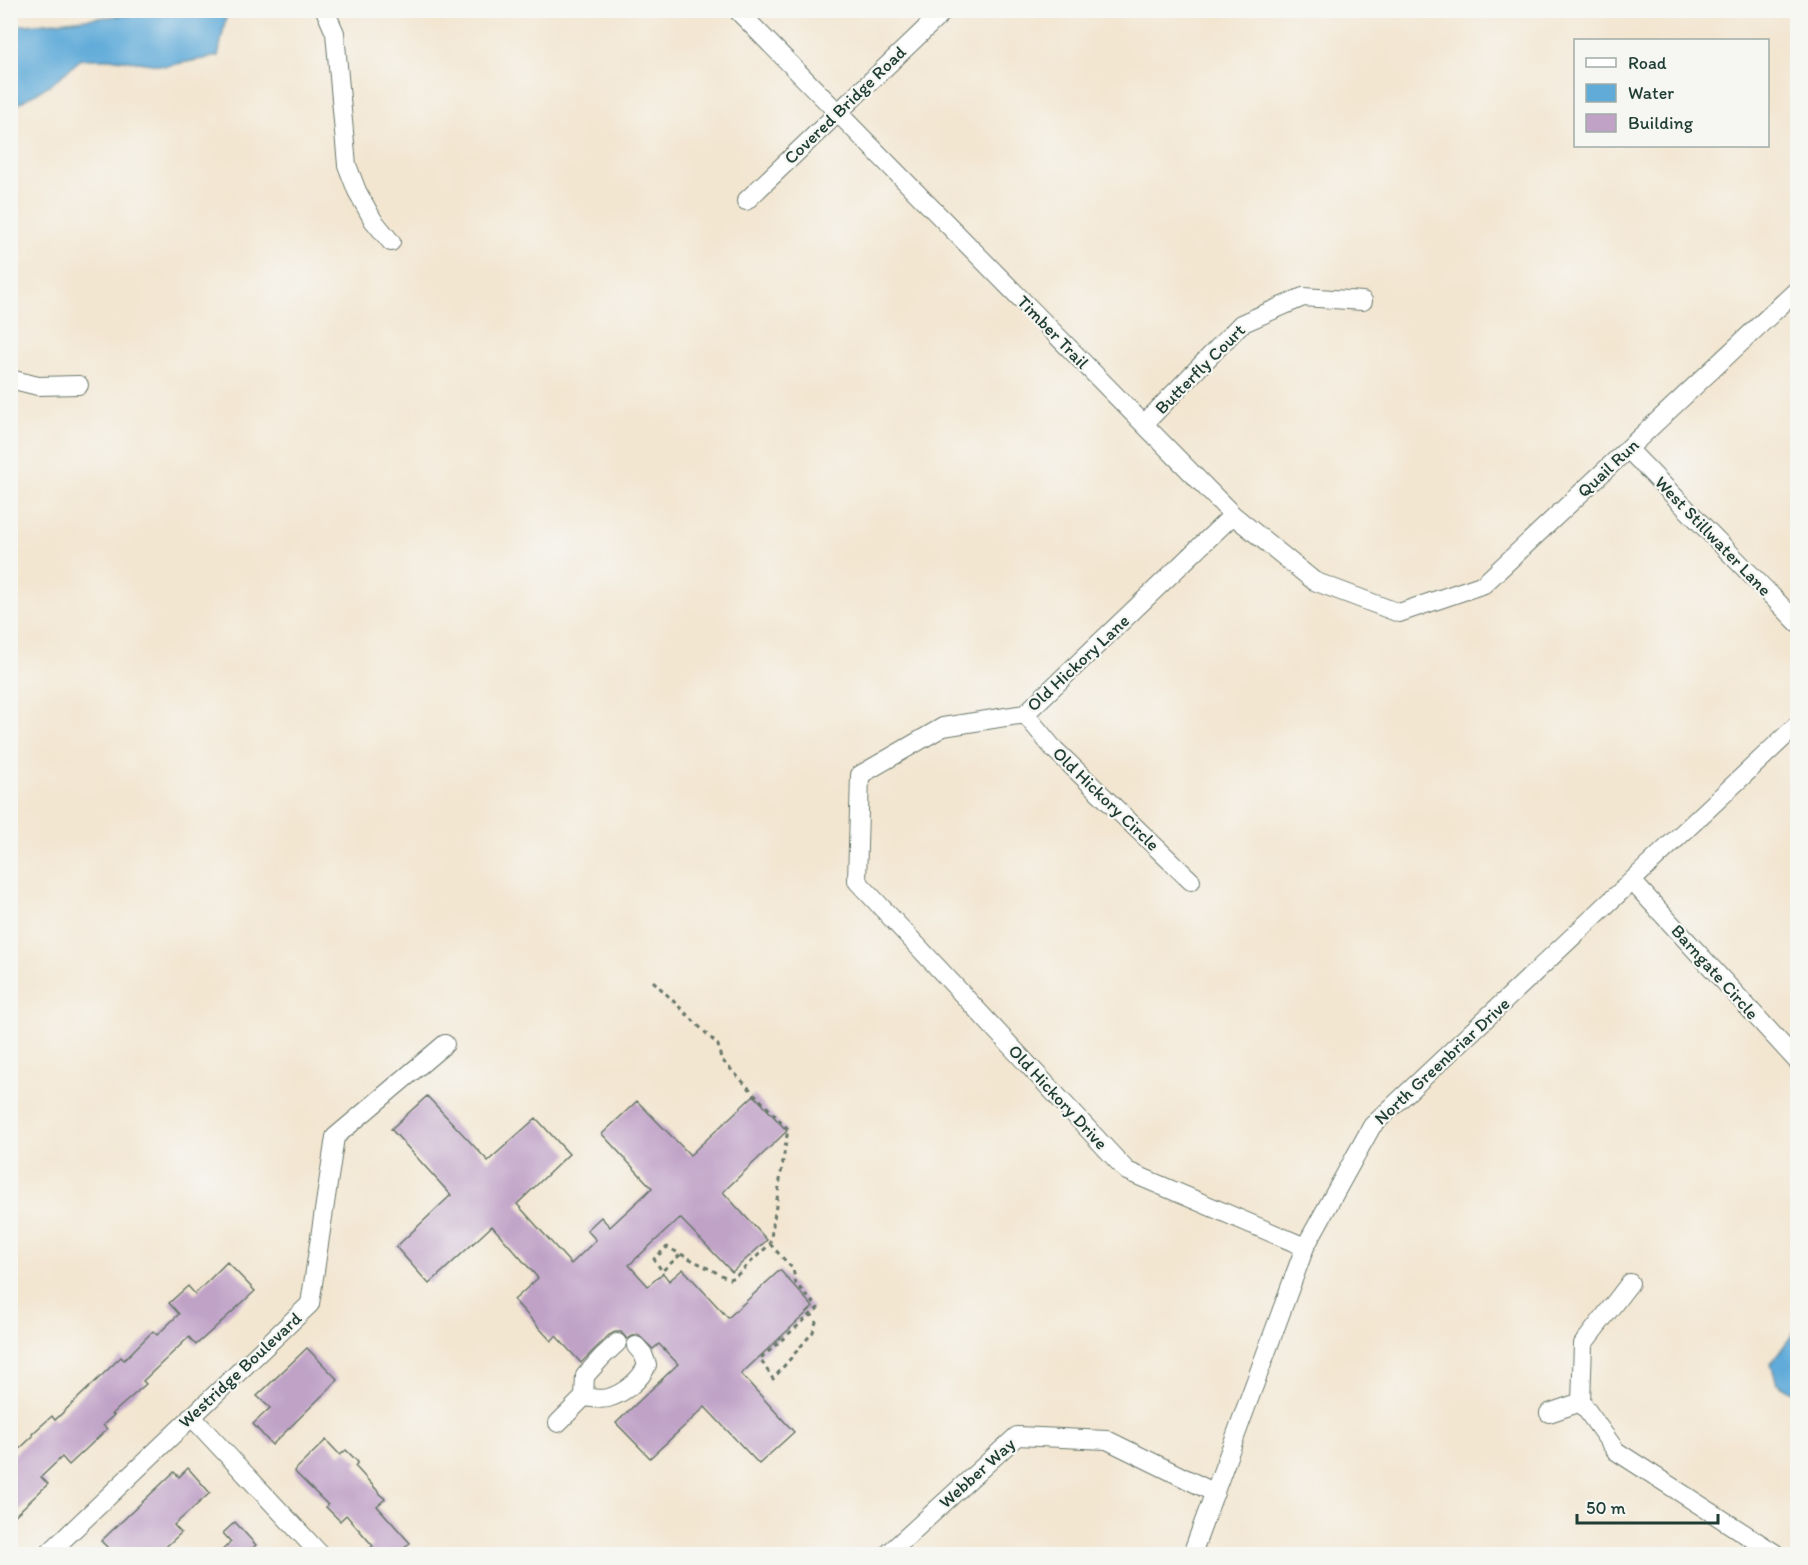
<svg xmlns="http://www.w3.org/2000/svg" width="1808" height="1565" font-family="Itim,sans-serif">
  <rect width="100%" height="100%" fill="#f6f6f2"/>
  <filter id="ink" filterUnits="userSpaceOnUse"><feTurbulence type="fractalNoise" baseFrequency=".0167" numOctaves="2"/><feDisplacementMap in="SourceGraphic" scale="12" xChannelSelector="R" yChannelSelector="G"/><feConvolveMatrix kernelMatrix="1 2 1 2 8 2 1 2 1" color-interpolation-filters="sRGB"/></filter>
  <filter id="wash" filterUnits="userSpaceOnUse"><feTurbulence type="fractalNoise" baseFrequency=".008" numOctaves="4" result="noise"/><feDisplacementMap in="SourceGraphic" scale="24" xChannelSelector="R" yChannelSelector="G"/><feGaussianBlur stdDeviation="1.35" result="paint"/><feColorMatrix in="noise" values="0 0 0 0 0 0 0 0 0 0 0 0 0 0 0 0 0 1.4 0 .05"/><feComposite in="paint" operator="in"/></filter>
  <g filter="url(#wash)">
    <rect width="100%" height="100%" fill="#f3e6d1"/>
    <path fill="#61abd9" stroke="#407486" stroke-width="1.5" d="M146,11L222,10L227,13L218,56L166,66L116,59H81L53,83L11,108V25H26L137,14Z
      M1797,1328V1395L1777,1383L1771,1364Z"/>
    <g id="blocks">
      <path fill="#c0a2c7" d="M754,1095L787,1131L723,1192L767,1240L732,1272L680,1218L629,1265L648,1286L663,1273L669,1281L683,1269L728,1318L780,1270L813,1307L741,1374L794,1432L759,1464L705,1407L650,1458L616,1423L678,1364L659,1344L653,1349L637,1334L627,1339L621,1332H615L609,1335L581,1363L556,1336L551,1341L514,1300L538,1278L492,1226L429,1284L396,1247L451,1195L391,1129L427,1096L488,1161L536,1118L569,1154L517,1204L571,1264L596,1240L587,1230L601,1217L610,1227L652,1188L602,1134L637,1101L690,1155Z
        M227,1262L255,1291L196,1345L189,1337L143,1381L146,1384L112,1414L114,1415L103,1425L107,1429L84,1451L69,1465L62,1457L41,1477L48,1484L10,1520V1458L33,1436L32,1434L52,1416L55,1420L121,1357L124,1360L153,1331L157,1335L179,1314L169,1303L188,1286L195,1294Z
        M307,1348L338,1380L272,1445L253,1424L270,1408L257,1396Z
        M326,1440L340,1455L346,1450L358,1462L355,1466L385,1499L377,1506L410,1543L398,1554H363L373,1546L346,1515L340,1521L326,1507L328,1505L294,1471Z
        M188,1468L210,1493L174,1525L181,1533L158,1554H114L101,1541L174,1472L179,1477Z
        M235,1522L256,1545L246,1554H218L231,1542L223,1533Z"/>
    </g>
  </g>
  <g filter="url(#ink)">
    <use href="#blocks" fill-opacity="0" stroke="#69786b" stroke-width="1.5"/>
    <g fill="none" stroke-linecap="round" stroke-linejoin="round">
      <defs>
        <path id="minor" d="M325,10L335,33L347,165L357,191L373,220L391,242
          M737,10L1233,515L1314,581L1399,613L1484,584L1798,289
          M746,201L945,10
          M10,379L38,386L79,385
          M1144,424L1241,324L1303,297L1363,301
          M1628,449L1798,623
          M1233,515L1025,714L943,727L860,775L857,881L1127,1171L1305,1247
          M1025,714L1053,748L1191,881
          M1632,881L1798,1062
          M584,1397L585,1376L602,1357L617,1343
          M1581,1402L1616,1451L1776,1554
          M1549,1413L1581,1402L1583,1344L1630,1283
          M191,1416L320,1554
          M558,1423L584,1397C591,1398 601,1400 608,1398C623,1394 641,1380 647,1365L643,1354L636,1346
          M48,1554L310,1304L335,1137L445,1044
          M888,1554L1017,1436L1107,1440L1215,1493
          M1192,1554L1305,1247L1372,1126L1798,724"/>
      </defs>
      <use href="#minor" stroke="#69786b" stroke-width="20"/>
      <path stroke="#69786b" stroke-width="3" stroke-dasharray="4.5 4.5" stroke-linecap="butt" d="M653,981L718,1045L721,1059L788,1129L770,1244L735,1277L729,1279L667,1247L654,1259L662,1271L681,1254
        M770,1244L793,1269L796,1284L818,1308L760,1359L773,1379L813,1332L816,1322L812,1315"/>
      <use href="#minor" stroke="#fff" stroke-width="18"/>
    </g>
  </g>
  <g text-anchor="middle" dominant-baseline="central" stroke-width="4.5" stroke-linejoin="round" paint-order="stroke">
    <g font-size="18" fill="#1f3d34" stroke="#f6f6f2">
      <text transform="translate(845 105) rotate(-44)">Covered Bridge Road</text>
      <text transform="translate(1053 332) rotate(46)">Timber Trail</text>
      <text transform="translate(1200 369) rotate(-45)">Butterfly Court</text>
      <text transform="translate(1608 468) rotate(-43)">Quail Run</text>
      <text transform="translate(1713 536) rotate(46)">West Stillwater Lane</text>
      <text transform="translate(1078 663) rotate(-43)">Old Hickory Lane</text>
      <text transform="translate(1106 799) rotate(44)">Old Hickory Circle</text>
      <text transform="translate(1715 972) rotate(48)">Barngate Circle</text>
      <text transform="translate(1442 1061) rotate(-43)">North Greenbriar Drive</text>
      <text transform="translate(1058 1097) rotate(47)">Old Hickory Drive</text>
      <text transform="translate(240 1370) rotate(-43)">Westridge Boulevard</text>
      <text transform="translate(977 1473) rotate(-42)">Webber Way</text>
    </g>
  </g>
  <rect width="1808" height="1565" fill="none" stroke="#f6f6f2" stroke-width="36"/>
  <rect x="1574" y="39" width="195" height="108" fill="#f6f6f2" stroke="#a0aca6" stroke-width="1.5"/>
  <rect x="1586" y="58" width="30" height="9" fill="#ffffff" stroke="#a0aca6" stroke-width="1.5"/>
  <text x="1628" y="69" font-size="18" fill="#1f3d34">Road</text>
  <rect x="1586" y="84" width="30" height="18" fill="#61abd9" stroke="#a0aca6" stroke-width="1.5"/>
  <text x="1628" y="99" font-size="18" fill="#1f3d34">Water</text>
  <rect x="1586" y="114" width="30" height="18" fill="#c0a2c7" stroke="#a0aca6" stroke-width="1.5"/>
  <text x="1628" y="129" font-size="18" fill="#1f3d34">Building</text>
  <path d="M1577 1514v9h141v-9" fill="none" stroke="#1f3d34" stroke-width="3"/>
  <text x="1586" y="1514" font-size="18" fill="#1f3d34" stroke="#f6f6f2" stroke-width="4.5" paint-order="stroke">50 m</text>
</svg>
